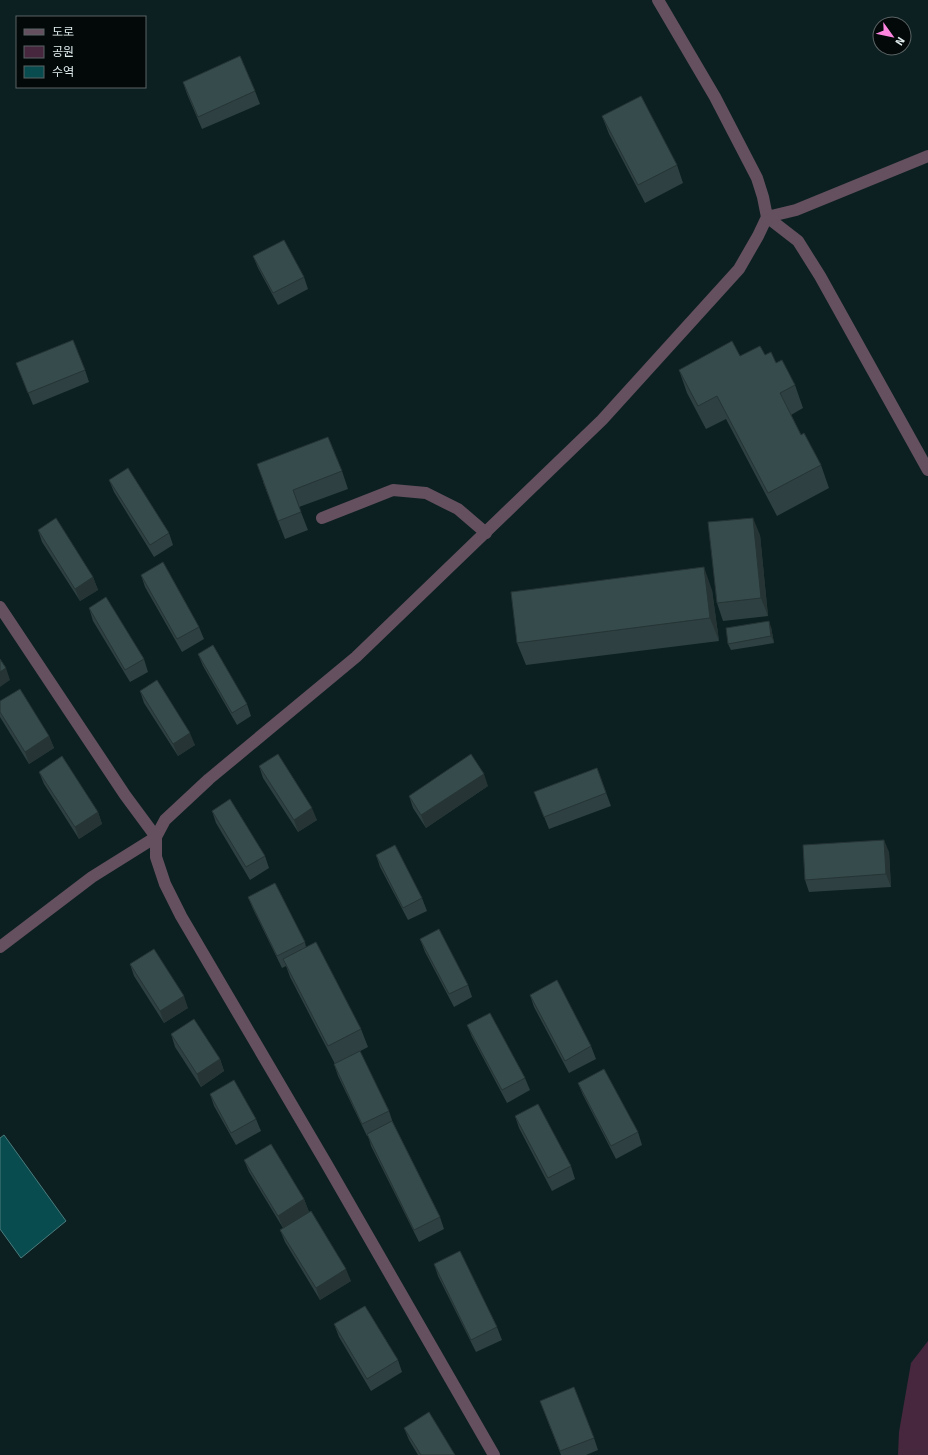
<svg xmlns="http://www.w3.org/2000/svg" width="928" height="1455" font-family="Signika,'Noto Sans KR',sans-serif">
  <rect width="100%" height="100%" fill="#0c2021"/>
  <path fill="#46273e" d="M928,1341V1455H898L899,1432L911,1363Z"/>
  <path fill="#094c4f" stroke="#4a7c7e" d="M4,1135L66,1221L21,1258L0,1229V1138Z"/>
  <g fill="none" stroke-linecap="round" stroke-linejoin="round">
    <path stroke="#65505f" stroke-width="12" d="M767,217L798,241L820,276L928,470
      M322,518L393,490L426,493L458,509L486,533
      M0,947L92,877L156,837"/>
    <path stroke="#65505f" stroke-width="12" d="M767,217L796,210L928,156
      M0,607L125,795L156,837
      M494,1455L326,1163L181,916L165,884L156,857V837L165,820L209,779L356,657L602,420L739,269L758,236L767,217L763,197L757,178L715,97L658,0"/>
  </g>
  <path fill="#2e4041" d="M183,82L255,91L260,104L202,129L187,94Z
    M602,116L677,165L683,183L645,203L609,134Z
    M253,256L304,277L308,289L278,305L258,268Z
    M765,355L776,363L795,385L803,408L791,415L801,435L821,465L829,488L777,516L726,419L706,429L687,393L679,370L740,356Z
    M16,363L85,370L89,382L33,405Z
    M342,471L348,489L299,507L308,530L285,539L263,482Z
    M109,480L169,533L173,545L154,557L114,492Z
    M38,530L93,577L98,590L80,601L42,542Z
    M760,535L768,616L723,621L717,603Z
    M141,575L199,627L204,639L182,652L145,587Z
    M712,590L719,641L526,665L517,643Z
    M89,608L144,659L148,672L130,682L93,621Z
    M771,627L774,643L731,650L728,644Z
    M198,654L247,704L251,716L237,725L203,666Z
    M140,691L195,745L178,756L144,703Z
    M0,701L49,736L54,748L29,764L0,717Z
    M259,766L317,820L298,832L263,778Z
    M597,768L611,806L549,829L534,792Z
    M39,772L98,812L102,824L79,839L44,784Z
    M488,786L426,828L413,808L409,796Z
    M212,811L265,856L269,868L250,880L216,823Z
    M889,852L891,887L809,892L805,880Z
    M376,855L422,898L427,911L408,920L380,867Z
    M248,897L305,942L306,947L361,1029L368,1047L343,1060L389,1111L393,1123L440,1217L444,1229L419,1242L371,1146L368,1136H367L338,1076L334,1064H335L290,977L286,966L282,968L253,909Z
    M420,939L468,985L472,997L454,1007L425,952Z
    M130,964L188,1008L164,1023L134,976Z
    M530,995L591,1046L596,1059L569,1073L534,1007Z
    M467,1025L525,1078L530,1090L507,1103L472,1037Z
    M171,1034L220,1059L224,1071L201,1087L175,1047Z
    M578,1083L638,1132L642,1145L616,1159L583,1095Z
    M210,1094L256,1119L261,1131L236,1145L214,1106Z
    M515,1116L571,1166L575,1179L552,1191L519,1128Z
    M244,1160L304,1199L309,1212L283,1228L249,1172Z
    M280,1230L351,1281L320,1300L285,1242Z
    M434,1264L497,1327L502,1340L476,1352L438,1276Z
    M334,1324L398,1360L402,1372L371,1391L339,1337Z
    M540,1401L594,1438L598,1450L586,1455H561Z
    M404,1428L455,1455H418L409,1440Z"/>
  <path fill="#263435" d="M753,518L760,535L768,616L761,598Z
    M704,567L712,590L719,641L710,618Z
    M93,577L98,590L80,601L75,589Z
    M769,621L771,627L774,643L771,636Z
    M6,668L10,680L0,687V672Z
    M190,733L195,745L178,756L173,744Z
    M49,736L54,748L29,764L25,752Z
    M484,774L488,786L426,828L421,815Z
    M312,808L317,820L298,832L294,820Z
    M98,812L102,824L79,839L75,827Z
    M884,840L889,852L891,887L886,874Z
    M184,996L188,1008L164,1023L160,1011Z
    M220,1059L224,1071L201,1087L197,1074Z
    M304,1199L309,1212L283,1228L278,1216Z
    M346,1269L351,1281L320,1300L316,1288Z"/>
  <path fill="#364b4c" stroke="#263435" d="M240,56L255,91L198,117L183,82Z
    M641,96L677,165L638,185L602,116Z
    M284,240L304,277L273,293L253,256Z
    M73,340L85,370L28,393L16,363Z
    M732,341L740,356L760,346L765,355L771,352L776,363L782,360L795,385L780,393L801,435L804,433L821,465L768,493L717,396L698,406L679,370Z
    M328,437L342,471L293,490L301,512L278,521L257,464Z
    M128,468L169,533L150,545L109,480Z
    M56,518L93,577L75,589L38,530Z
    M753,518L761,598L717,603L708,522Z
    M163,562L199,627L177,639L141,575Z
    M704,567L710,618L517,643L511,592Z
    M106,597L144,659L125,670L89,608Z
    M769,621L771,636L728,644L726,628Z
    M213,645L247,704L232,713L198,654Z
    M0,659L6,668L0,672Z
    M157,680L190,733L173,744L140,691Z
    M20,689L49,736L25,752L0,712V701Z
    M278,754L312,808L294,820L259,766Z
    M471,754L484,774L421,815L409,796Z
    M62,756L98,812L75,827L39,772Z
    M597,768L606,793L544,817L534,792Z
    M230,799L265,856L246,867L212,811Z
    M884,840L886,874L805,880L803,845Z
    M395,845L422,898L403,908L376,855Z
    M275,883L305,942L277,956L248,897Z
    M439,929L468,985L449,994L420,939Z
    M316,942L361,1029L328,1046L283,959Z
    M154,949L184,996L160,1011L130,964Z
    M557,980L591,1046L565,1061L530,995Z
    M490,1013L525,1078L502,1090L467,1025Z
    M194,1019L220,1059L197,1074L171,1034Z
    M360,1051L389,1111L362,1124L334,1064Z
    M604,1069L638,1132L611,1146L578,1083Z
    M234,1080L256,1119L231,1133L210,1094Z
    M538,1104L571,1166L548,1178L515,1116Z
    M392,1121L440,1217L414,1230L367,1134Z
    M271,1144L304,1199L278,1216L244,1160Z
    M311,1211L346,1269L316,1288L280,1230Z
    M460,1251L497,1327L471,1340L434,1264Z
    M365,1306L398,1360L367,1379L334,1324Z
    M574,1387L594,1438L560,1451L540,1401Z
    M429,1412L455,1455H421L404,1428Z"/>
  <rect x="16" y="16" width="130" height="72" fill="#030809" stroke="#5b6364"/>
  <rect x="24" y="29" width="20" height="6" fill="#65505f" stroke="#5b6364"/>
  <text x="52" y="36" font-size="12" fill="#e0ecec">도로</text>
  <rect x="24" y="46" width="20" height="12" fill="#46273e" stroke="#5b6364"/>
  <text x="52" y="56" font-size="12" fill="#e0ecec">공원</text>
  <rect x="24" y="66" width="20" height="12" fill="#094c4f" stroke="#5b6364"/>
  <text x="52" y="76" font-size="12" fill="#e0ecec">수역</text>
  <g transform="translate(892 36) rotate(123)"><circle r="19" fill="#030809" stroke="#5b6364"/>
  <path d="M0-3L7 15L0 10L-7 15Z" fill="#fe86e1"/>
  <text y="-6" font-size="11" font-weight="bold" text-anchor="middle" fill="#e0ecec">N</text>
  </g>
</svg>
